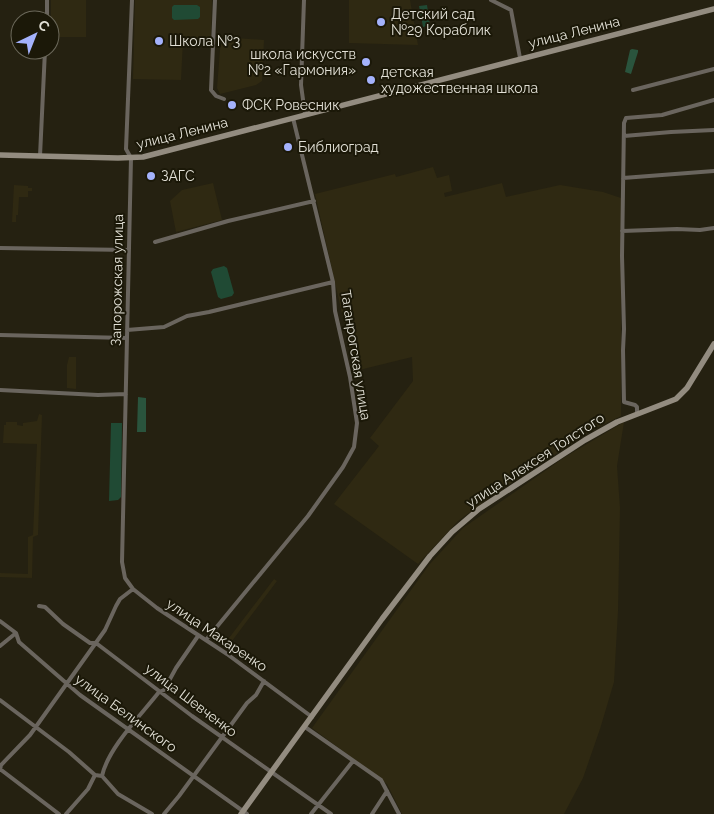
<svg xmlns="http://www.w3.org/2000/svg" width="714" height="814" font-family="Raleway,sans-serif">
  <rect width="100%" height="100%" fill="#252111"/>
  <path fill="#2f2912" d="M51,0H86V37H51Z
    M135,0H212L211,39L183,40L181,80L133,79Z
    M349,0H410L418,45L349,43Z
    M221,37L264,40L262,81L256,85L220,94L217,88Z
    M433,167L437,178L449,175L452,191L444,193L445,197L502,183L506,197L560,185L603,192L621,198V416L592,430L493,495L458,521L418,564L334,504L379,446L370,438L413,381L412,357L355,371L315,194L395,174L396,177Z
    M213,183L222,220L176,232L170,201L182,190Z
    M14,185L28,186V188H32V191H28V197H19L18,215H16V222H12Z
    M69,357H76V389L67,388V365Z
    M39,414L42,415L38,535L33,537L32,578L0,577V573L28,574V537L33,535L37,444L3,443L4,425H6V422H17V425L23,426V423L37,421Z
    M624,422L617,466L620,508L618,611L614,682L600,729L583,778L564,814H402L387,784L312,728L429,565L463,528L565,457Z
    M274,579L277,581L232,641L229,638Z"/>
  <path fill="#204a34" d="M174,5H197L200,7V17L198,19L174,20L172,18V7Z
    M427,5L430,25L423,27L419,6Z
    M224,266L227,268L234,293L232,296L221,299L218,297L211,272L213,269Z
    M111,423H122L121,497L118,500L109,501Z"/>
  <path fill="#2a543d" d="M632,49L638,50V52L631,74L625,72L630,50Z
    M138,397L146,398V432H137Z"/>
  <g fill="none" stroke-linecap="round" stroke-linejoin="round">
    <path stroke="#6a655e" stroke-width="4" d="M132,0L126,149L131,158L122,562L125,578L133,589L157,608L227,654L312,717
      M215,0L211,90L216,96L224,99
      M304,0L301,85L305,114
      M491,0L511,10L520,58
      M47,20V0
      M633,90L714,69
      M624,136L671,132L714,130
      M40,156L45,50
      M623,178L714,171
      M622,231L677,229L700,230L714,228
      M155,242L228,221L314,201
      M0,248L129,250
      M127,330L164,327L187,316L209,312L333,282
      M0,335L127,338
      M0,390L98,395L126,394
      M637,414V407L635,405L624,402L623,350L624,329L622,256L624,123L626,118L662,115L714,100
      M39,606L45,607L63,624L90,643H96L192,716L331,814
      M0,621L16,633L19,642L80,695L247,814
      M206,640L308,516L343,467L354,447L357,423L350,377L335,311L333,282L293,118
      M0,646L16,633
      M0,700L69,752L95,775L102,776L118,794L152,814
      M305,727L381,780L399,814
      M0,769L59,814
      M0,770L1,765L30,735L105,630L116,606L120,599L133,589
      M102,776C108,748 141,715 159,692L164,690L176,668L198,636
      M66,814L88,789L95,775
      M164,814L179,796L247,703L256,695L264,681
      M311,814L353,761
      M372,814L387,791"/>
    <path stroke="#938c80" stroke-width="5.5" d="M0,155L118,158L143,157L714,9
      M241,814L382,619L430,556L452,532L479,509L585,440L617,422L676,399L687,388L714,344"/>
  </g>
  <g fill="#a4b2fc" stroke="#1b1808" stroke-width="2">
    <circle cx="381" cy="22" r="5"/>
    <circle cx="159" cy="41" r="5"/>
    <circle cx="366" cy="62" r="5"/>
    <circle cx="371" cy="80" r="5"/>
    <circle cx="232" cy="105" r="5"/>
    <circle cx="288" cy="147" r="5"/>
    <circle cx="151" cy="176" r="5"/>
  </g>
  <g text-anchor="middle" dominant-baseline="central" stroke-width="4" stroke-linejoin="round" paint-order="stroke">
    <g font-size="14" fill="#e2e0d6" stroke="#1b1808" text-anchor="start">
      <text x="391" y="14">Детский сад<tspan x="391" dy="16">№29 Кораблик</tspan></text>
      <text x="169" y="41">Школа №3</text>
      <text x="356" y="54" text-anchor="end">школа искусств<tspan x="356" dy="16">№2 «Гармония»</tspan></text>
      <text x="381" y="72">детская<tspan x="381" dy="16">художественная школа</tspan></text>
      <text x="242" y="105">ФСК Ровесник</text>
      <text x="298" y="147">Библиоград</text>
      <text x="161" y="176">ЗАГС</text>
    </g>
    <g font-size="14" fill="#e2e0d6" stroke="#1b1808">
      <text transform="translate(574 32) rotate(-14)">улица Ленина</text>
      <text transform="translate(182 133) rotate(-14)">улица Ленина</text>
      <text transform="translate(117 280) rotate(-89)">Запорожская улица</text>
      <text transform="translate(356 355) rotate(81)">Таганрогская улица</text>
      <text transform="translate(535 460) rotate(-33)">улица Алексея Толстого</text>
      <text transform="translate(217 635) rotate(34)">улица Макаренко</text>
      <text transform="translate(191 700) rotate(37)">улица Шевченко</text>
      <text transform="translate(126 713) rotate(36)">улица Белинского</text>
    </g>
  </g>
  <g transform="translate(35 35) rotate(43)"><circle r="24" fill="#1b1808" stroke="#6b685a"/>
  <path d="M0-4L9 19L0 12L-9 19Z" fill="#a4b2fc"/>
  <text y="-8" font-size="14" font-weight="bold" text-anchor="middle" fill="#e2e0d6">С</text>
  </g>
</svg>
